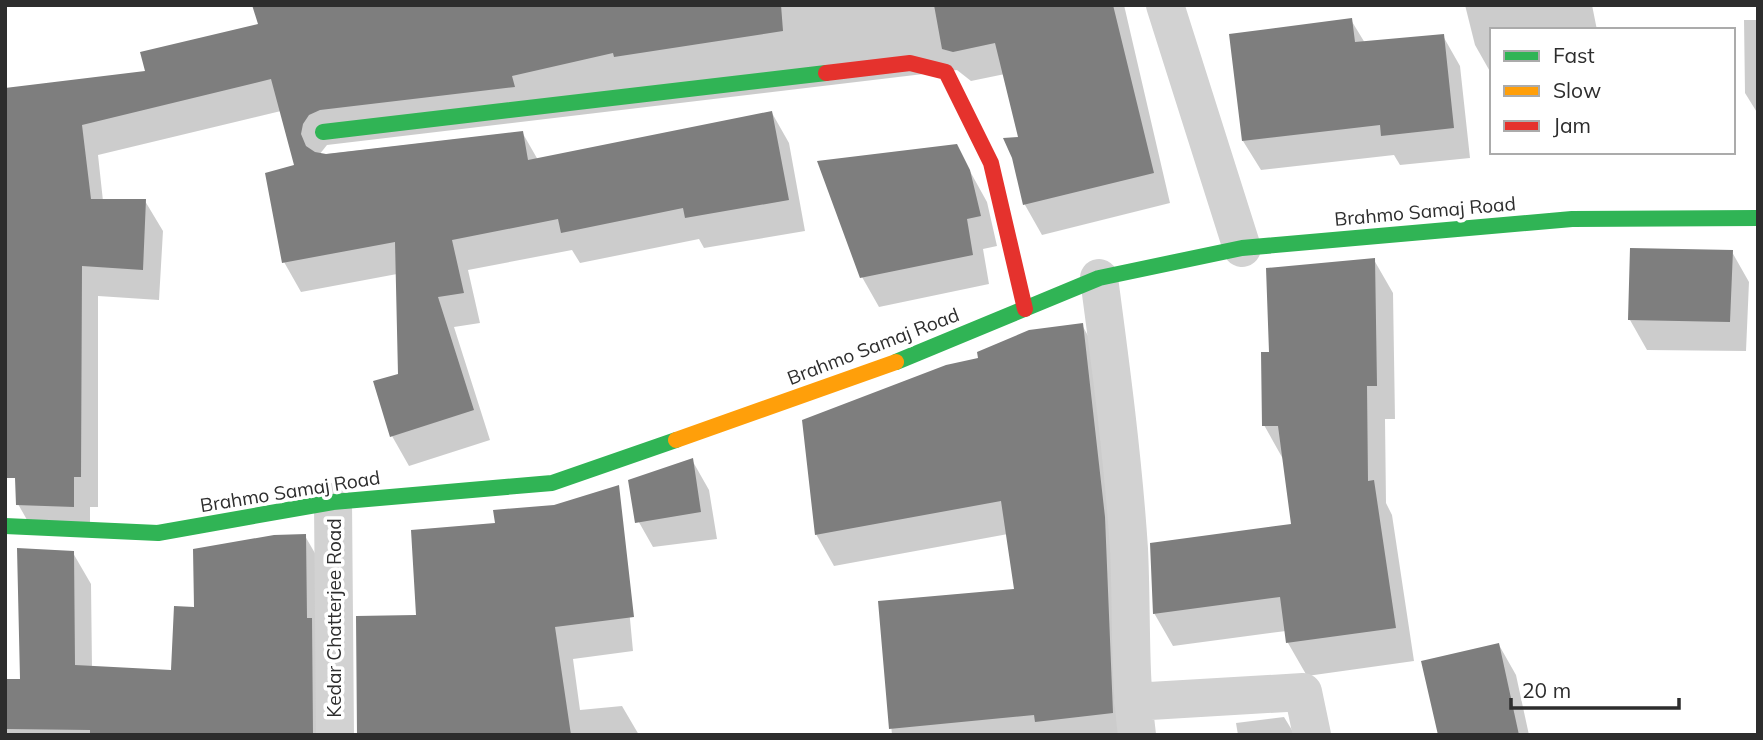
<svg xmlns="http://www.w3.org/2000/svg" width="1763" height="740" font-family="Mulish,sans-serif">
  <rect width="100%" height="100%" fill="#fff"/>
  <path fill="#0003" d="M432,5H1124L1170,203L1042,235L1025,205L1014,157L1020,138L1005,74L971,81L957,70L327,145L319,155L522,132L538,160L772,113L789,143L805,231L704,248L699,239L580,263L572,250L468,270L480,323L454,327L490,440L409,466L392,436L399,375L397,274L301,292L284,262L296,166L281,111L98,155L103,201H145L163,231L159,300L98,296V507H90V537L35,534L18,504L5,90L147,72Z
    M1465,5H1592L1597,30H1492V75L1475,45Z
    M1351,20L1365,43L1443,36L1460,66L1470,158L1400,165L1394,155L1261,170L1243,141Z
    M1744,20H1758V114L1745,93Z
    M956,146L987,202L997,246L983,249L989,284L879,307L862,277Z
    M1732,252L1749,282L1746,351L1647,350L1630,320Z
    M1374,260L1393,293L1395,419H1385L1386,503L1392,515L1414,661L1307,676L1288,643L1286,631L1173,646L1154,613L1293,525L1283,459L1264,425L1270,354Z
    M1082,325L1100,357L1128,735H892L880,603L1017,591L1008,534L834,566L816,534L980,359Z
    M692,460L709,490L717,539L653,547L636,517Z
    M621,523L633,651L573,659L580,710L622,706L639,735H382L418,616Z
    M305,536L323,567L328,735H5V681H22L73,553L91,584L92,668L173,672L195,609Z
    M1499,645L1516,675L1529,735H1440Z
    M1284,717L1295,735H1238L1236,723Z"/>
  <path fill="#7e7e7e" d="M252,5H781L783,31L614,57L613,53L512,76L515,87L320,110L309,115L303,124L301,134L306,146L315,152L326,154L523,131L528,160L772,111L789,200L685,218L683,208L561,233L558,219L452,240L464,293L438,297L474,410L390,437L373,381L398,374L395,242L282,263L265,173L294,165L271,79L82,125L91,199H146L143,270L82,266L81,477H74V507L16,505L15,478H5V88L145,71L140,52L258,24Z
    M934,5H1113L1154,173L1023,205L1012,158L1003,138L1018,137L995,43L953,52L942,49Z
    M1352,18L1355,42L1444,34L1454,128L1381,136L1380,125L1242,141L1229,34Z
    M957,144L970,170L981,216L967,219L973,255L860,278L817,161Z
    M1630,248L1733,250L1730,322L1628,320Z
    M1375,258L1377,386H1367L1368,481L1374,480L1396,628L1286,643L1280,597L1153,614L1150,543L1291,524L1278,426H1262L1261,352H1269L1266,268Z
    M1083,323L1105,517L1113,713L1035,722L1034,715L889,729L878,601L1014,589L1001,501L815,535L802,420L946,365L978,358L977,352L1029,330Z
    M693,458L701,512L635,523L628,480Z
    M619,485L634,617L555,627L571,735H357L356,616L416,615L411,530L495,523L493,510L554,505Z
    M306,534L307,618H312L313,735H90V730L5,729V679H20L17,548L74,551L75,665L171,670L174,606L194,607L193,549L274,535Z
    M1499,643L1519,735H1438L1421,661Z"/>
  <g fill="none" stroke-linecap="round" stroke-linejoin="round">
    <path stroke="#d2d2d2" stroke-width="38" d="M1165,5L1242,248
      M1099,278C1111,368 1123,458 1129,549C1132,611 1129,673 1137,735
      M333,502L335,735
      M1133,702L1303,692L1312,735"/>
    <path stroke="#30b455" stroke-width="16" d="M323,132L826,73
      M896,362L1099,278L1242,248L1572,219L1758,218
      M5,526L158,533L333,502L552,483L676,440"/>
    <path stroke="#ff9f0a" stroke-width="16" d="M676,440L896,362"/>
    <path stroke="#e5322d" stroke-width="16" d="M826,73L910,63L946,72L991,163L1025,309"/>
  </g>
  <g text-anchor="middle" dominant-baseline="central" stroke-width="7" stroke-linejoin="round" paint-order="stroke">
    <g font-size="19" fill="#2d2d2d" stroke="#fff">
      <text transform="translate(1425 211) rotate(-5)">Brahmo Samaj Road</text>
      <text transform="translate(873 346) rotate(-21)">Brahmo Samaj Road</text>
      <text transform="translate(290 491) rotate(-9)">Brahmo Samaj Road</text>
      <text transform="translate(334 618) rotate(-90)">Kedar Chatterjee Road</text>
    </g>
  </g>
  <rect width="1763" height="740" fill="none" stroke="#2d2d2d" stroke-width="14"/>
  <rect x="1490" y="28" width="245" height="126" fill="#ffffff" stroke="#ababab" stroke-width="2"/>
  <rect x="1504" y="51" width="35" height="10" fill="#30b455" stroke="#ababab" stroke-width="2"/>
  <text x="1553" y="63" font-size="21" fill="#2d2d2d">Fast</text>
  <rect x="1504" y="86" width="35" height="10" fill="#ff9f0a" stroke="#ababab" stroke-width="2"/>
  <text x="1553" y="98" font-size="21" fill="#2d2d2d">Slow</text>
  <rect x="1504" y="121" width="35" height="10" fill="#e5322d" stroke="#ababab" stroke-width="2"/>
  <text x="1553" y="133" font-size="21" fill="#2d2d2d">Jam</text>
  <path d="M1511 698v10h168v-10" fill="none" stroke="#2d2d2d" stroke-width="3.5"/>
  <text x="1522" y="698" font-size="21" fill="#2d2d2d" stroke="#ffffff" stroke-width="5" paint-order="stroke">20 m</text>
</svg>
